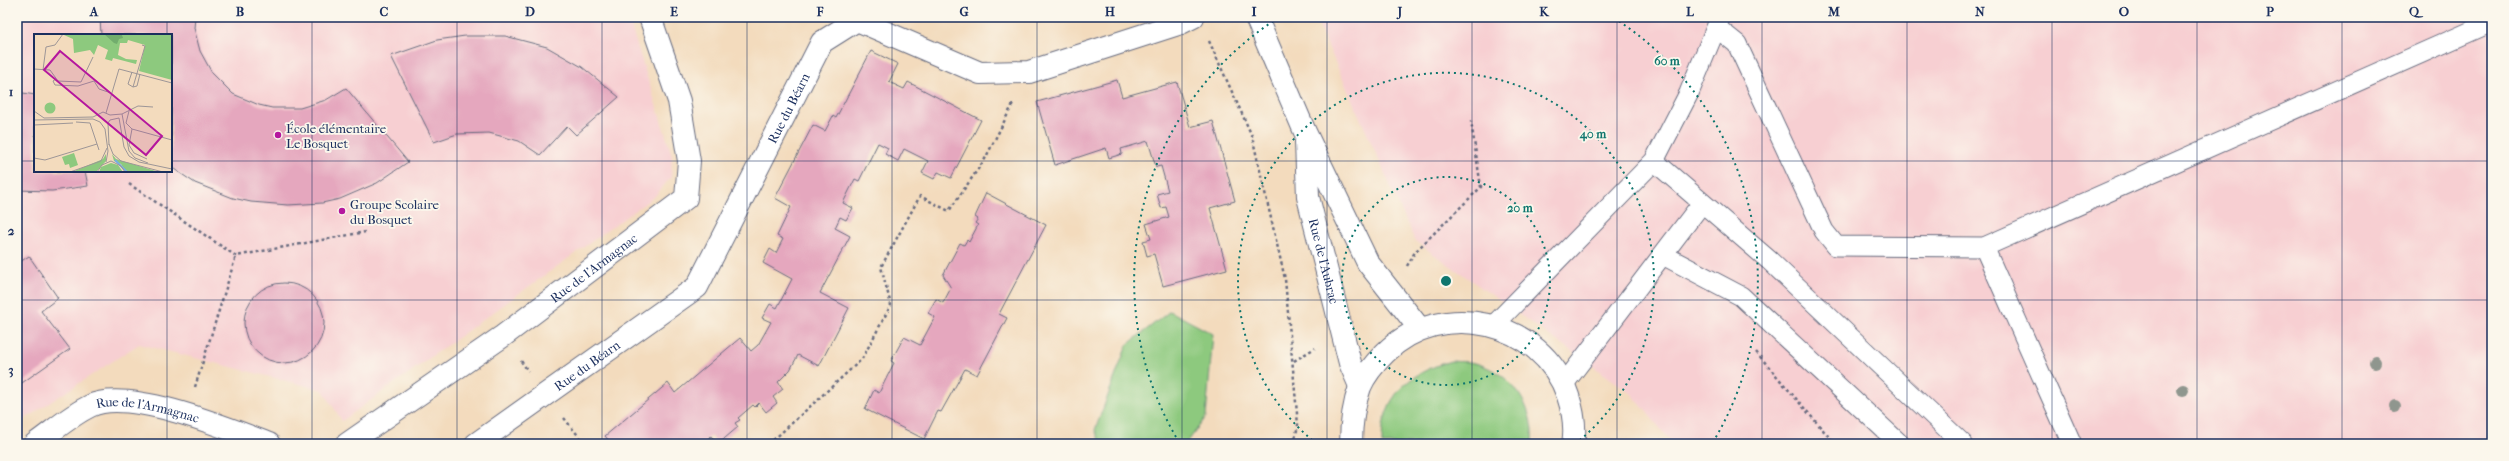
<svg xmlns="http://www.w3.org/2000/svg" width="2509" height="461" font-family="'IM FELL French Canon',serif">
  <rect width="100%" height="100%" fill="#fbf7ec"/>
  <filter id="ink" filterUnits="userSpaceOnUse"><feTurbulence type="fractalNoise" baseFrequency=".025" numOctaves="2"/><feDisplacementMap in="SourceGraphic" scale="8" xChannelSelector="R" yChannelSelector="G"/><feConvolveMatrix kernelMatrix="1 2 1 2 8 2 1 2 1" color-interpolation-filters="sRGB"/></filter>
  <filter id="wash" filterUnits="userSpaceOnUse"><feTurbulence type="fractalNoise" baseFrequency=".012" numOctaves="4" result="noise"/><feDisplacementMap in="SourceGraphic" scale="16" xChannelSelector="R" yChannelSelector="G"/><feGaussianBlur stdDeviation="0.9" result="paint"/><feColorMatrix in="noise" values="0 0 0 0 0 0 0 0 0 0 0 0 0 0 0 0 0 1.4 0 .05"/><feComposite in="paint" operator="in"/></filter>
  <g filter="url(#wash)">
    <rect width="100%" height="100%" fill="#f3dbbd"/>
    <path fill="#f7cfd2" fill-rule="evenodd" d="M17,17H628L672,155L671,177L655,196L342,421L323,390L139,344L17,424ZM35,35H171V171H35Z
      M1315,17H2492V444H1673L1631,393L1415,241Z"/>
    <path fill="#8dc97e" stroke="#547c6e" d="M1170,311L1213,334L1206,417L1186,444H1101L1095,430L1127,345Z
      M1451,361C1459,362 1468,361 1475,363C1512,373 1535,406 1532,444H1382C1381,397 1408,373 1451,361Z"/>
    <g id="blocks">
      <path fill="#e5a7be" d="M100,17H195L194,28L200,51L212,73L233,94L259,105L272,108H300L326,100L346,88L408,162L377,183L340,199L322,203L288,205L251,202L233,198L195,183L171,167V35H101Z
        M465,36H505L547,47L582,67L619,97L576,135L567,126L540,155L519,141L489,133L457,134L434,142L391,56L437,40Z
        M871,51L898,64L889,82L904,89L908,82L981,120L951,178L938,172L934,179L922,173L928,161L904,149L898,161L885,154L888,148L878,143L859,181L855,179L843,203L853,208L846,220L840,217L835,228L850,236L820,293L849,308L819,366L798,355L790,370L778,382L783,389L773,397L777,403L766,412L759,403L755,407L753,405L738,418L740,420L735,423L738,427L718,444L711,436L702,444H607L610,442L605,436L668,383L675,393L740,338L751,351L758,345L771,322L762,318L770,304L777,308L792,279L763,263L770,249L776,253L783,239L777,236L791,207L775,198L813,125L825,131L833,116L836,118Z
        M1117,80L1122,97L1177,82L1190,127L1213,121L1235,201L1210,208L1227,269L1163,286L1154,254L1147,256L1143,241L1151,239L1146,224L1169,217L1166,207L1161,208L1157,194L1168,191L1161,166L1156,167L1148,141L1121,149L1122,154L1109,158L1106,148L1055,165L1037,102Z
        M17,92L35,95V171H85L88,186L52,191L17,190Z
        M986,193L1046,225L999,314L1007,318L977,375L965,369L941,412L938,411L924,439L865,409L874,390L879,393L894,363L891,361L904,337L920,345L935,317L928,313L936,299L943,303L951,288L943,275L960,243L964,245L967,240L969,242L978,225L975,223L978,219L975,217Z
        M29,256L58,298L41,311L70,349L19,385L17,264Z
        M244 323a40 40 0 1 1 80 0a40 40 0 1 1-80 0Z"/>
    </g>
  </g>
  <g filter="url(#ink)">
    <use href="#blocks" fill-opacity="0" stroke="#676b7f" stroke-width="1"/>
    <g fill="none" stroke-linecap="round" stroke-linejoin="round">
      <defs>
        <path id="lane" d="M1717,28L1737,44L1824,231L1836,246L1984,247L2492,22
          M1654,161L1770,261L1963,444
          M1984,247L2072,444
          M1663,255L1741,296L1900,444
          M1494,325L1654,161L1689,93L1720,18
          M1564,384L1702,203"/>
        <g id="street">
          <path d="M1256,17L1305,132L1368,263L1420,329"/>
          <path id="s1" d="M1306,141L1308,197L1350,363L1360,386"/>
          <path id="s2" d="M35,444C52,432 71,415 90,406C128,387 230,429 269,444"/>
          <path id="s3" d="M347,444L503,336L686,198L689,161L679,101L650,17"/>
          <path id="s4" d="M476,444L697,287L822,42L857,20L980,73L1029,72L1181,23L1193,17"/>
          <path d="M1351,444C1351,424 1353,406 1360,387C1365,375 1375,363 1385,353C1441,297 1542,320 1568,396C1573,411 1576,428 1573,444"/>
        </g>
      </defs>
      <use href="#lane" stroke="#676b7f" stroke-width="21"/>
      <use href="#street" stroke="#676b7f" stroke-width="24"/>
      <path stroke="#676b7f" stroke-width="2.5" stroke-dasharray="3 3" stroke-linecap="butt" d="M1209,41L1252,136L1285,279L1298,425L1294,444
        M129,184L236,256L365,232
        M1407,266L1415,252L1481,187L1471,121
        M1756,352L1835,444
        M521,361L528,371
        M1294,361L1315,348
        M195,387L236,256
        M564,418L585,444
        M769,444L862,359L891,305L881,267L920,196L949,211L985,159L1014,102"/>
      <use href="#lane" stroke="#fff" stroke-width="19"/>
      <use href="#street" stroke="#fff" stroke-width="22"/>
    </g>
    <g fill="#8f968e">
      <circle cx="2375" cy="362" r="6"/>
      <circle cx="2183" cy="390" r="6"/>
      <circle cx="2395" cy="406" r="6"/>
    </g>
  </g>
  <path fill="none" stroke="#1b2f5e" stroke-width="1" stroke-opacity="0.55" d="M167,17V35M312,17V444M457,17V444M602,17V444M747,17V444M892,17V444M1037,17V444M1182,17V444M1327,17V444M1472,17V444M1617,17V444M1762,17V444M1907,17V444M2052,17V444M2197,17V444M2342,17V444M17,161H35M171,161H2492M167,171V444M17,300H2492"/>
  <g fill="none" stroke="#0f766e" stroke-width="2" stroke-dasharray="2 4">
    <circle cx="1446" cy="281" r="104"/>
    <path d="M1317 444A208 208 0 1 1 1575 444"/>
    <path d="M1179 442A312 312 0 0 1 1278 18M1614 18A312 312 0 0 1 1713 442"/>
  </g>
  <g fill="#b5179e" stroke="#fbf7ec" stroke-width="1.5">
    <circle cx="278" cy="135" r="4"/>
    <circle cx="342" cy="211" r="4"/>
  </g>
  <g text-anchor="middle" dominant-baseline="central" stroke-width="3.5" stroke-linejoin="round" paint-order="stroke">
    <g font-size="13" fill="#1b2f5e" stroke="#fbf7ec">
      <text stroke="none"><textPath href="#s4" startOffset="472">Rue du Béarn</textPath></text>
      <text stroke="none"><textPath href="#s1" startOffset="122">Rue de l'Aubrac</textPath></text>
      <text stroke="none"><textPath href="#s3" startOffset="303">Rue de l'Armagnac</textPath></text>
      <text stroke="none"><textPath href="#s4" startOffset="136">Rue du Béarn</textPath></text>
      <text stroke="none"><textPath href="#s2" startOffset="126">Rue de l'Armagnac</textPath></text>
    </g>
    <g font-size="13" fill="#1b2f5e" stroke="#fbf7ec" text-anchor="start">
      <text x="286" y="128">École élémentaire<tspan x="286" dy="15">Le Bosquet</tspan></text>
      <text x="350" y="204">Groupe Scolaire<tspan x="350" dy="15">du Bosquet</tspan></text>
    </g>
  </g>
  <g transform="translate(34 34)">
    <rect width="138" height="138" fill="#f3dbbd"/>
    <path d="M138,0V46L105,37L111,11L94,6L93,9H86L84,21L92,25L103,26L102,30L79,24L78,27L71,25L74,16L64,11L60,21L56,16L40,19L39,5L30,1ZM10.5 74a5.5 5.5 0 1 1 11 0a5.5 5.5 0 1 1-11 0ZM40,119L44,131L36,134L35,130L31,131L28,123ZM72,120V127L62,138H38L69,125ZM78,120L82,125L125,138H92L87,130L80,127ZM77,129L84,131L89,138H65L67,133Z" fill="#8dc97e"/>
    <path d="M70,0L88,1L89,4L85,5L83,10L80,9Z" fill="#72ad6d"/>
    <path fill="none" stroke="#74b0e5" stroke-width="2" d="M81,126L93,138"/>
    <path fill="none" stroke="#9d9697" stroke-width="1" d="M0,35L16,36L24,47L47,48L59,23M9,36L12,13L21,11L29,0M98,38L94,50L99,53M22,45L19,47L21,51L44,52L60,47L65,55L77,59M99,53L111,12L108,11M99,53L103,52L106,40M0,77L10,84L59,83L69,78L76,81L88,80L104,72L119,73M95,77L92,89L98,95L138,106M72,79L85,35L138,49M88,80L95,117L101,124L114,129M85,84L90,113L95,122L105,128L138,135M0,86L59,85L66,88L71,95L74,117L72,128M42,88L56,89L65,116M0,91L39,89M98,95L95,111L100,119L113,125M75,110L79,120L87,127L129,138M75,111L74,89L76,86L85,84M0,124L11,126L63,110M36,138L67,127L73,114M63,138L68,131L77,127L87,132L91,138"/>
    <path fill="#b5179e" fill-opacity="0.15" stroke="#b5179e" stroke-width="2" d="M26,17L128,102L112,121L10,36Z"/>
    <rect width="138" height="138" fill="none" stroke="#1b2f5e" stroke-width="2"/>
  </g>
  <circle cx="1446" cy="281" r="6" fill="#0f766e" stroke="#fbf7ec" stroke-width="2"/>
  <g font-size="12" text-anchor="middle" font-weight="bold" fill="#0f766e" stroke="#fbf7ec" stroke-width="3.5" stroke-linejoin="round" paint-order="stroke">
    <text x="1667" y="65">60 m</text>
    <text x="1593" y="138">40 m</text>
    <text x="1520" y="212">20 m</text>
  </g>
  <rect width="2509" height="461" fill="none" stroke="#fbf7ec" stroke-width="44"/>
  <rect x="22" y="22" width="2465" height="417" fill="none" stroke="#1b2f5e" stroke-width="1.5"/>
  <g font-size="13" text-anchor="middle" font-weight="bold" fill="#1b2f5e">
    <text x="94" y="16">A</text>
    <text x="240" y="16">B</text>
    <text x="384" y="16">C</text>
    <text x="530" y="16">D</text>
    <text x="674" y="16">E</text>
    <text x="820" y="16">F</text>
    <text x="964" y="16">G</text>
    <text x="1110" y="16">H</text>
    <text x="1254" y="16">I</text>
    <text x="1400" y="16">J</text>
    <text x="1544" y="16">K</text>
    <text x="1690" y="16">L</text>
    <text x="1834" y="16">M</text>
    <text x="1980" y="16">N</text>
    <text x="2124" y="16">O</text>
    <text x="2270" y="16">P</text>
    <text x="2414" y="16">Q</text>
    <text x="11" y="96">1</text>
    <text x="11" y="235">2</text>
    <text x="11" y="374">3</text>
  </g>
</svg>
